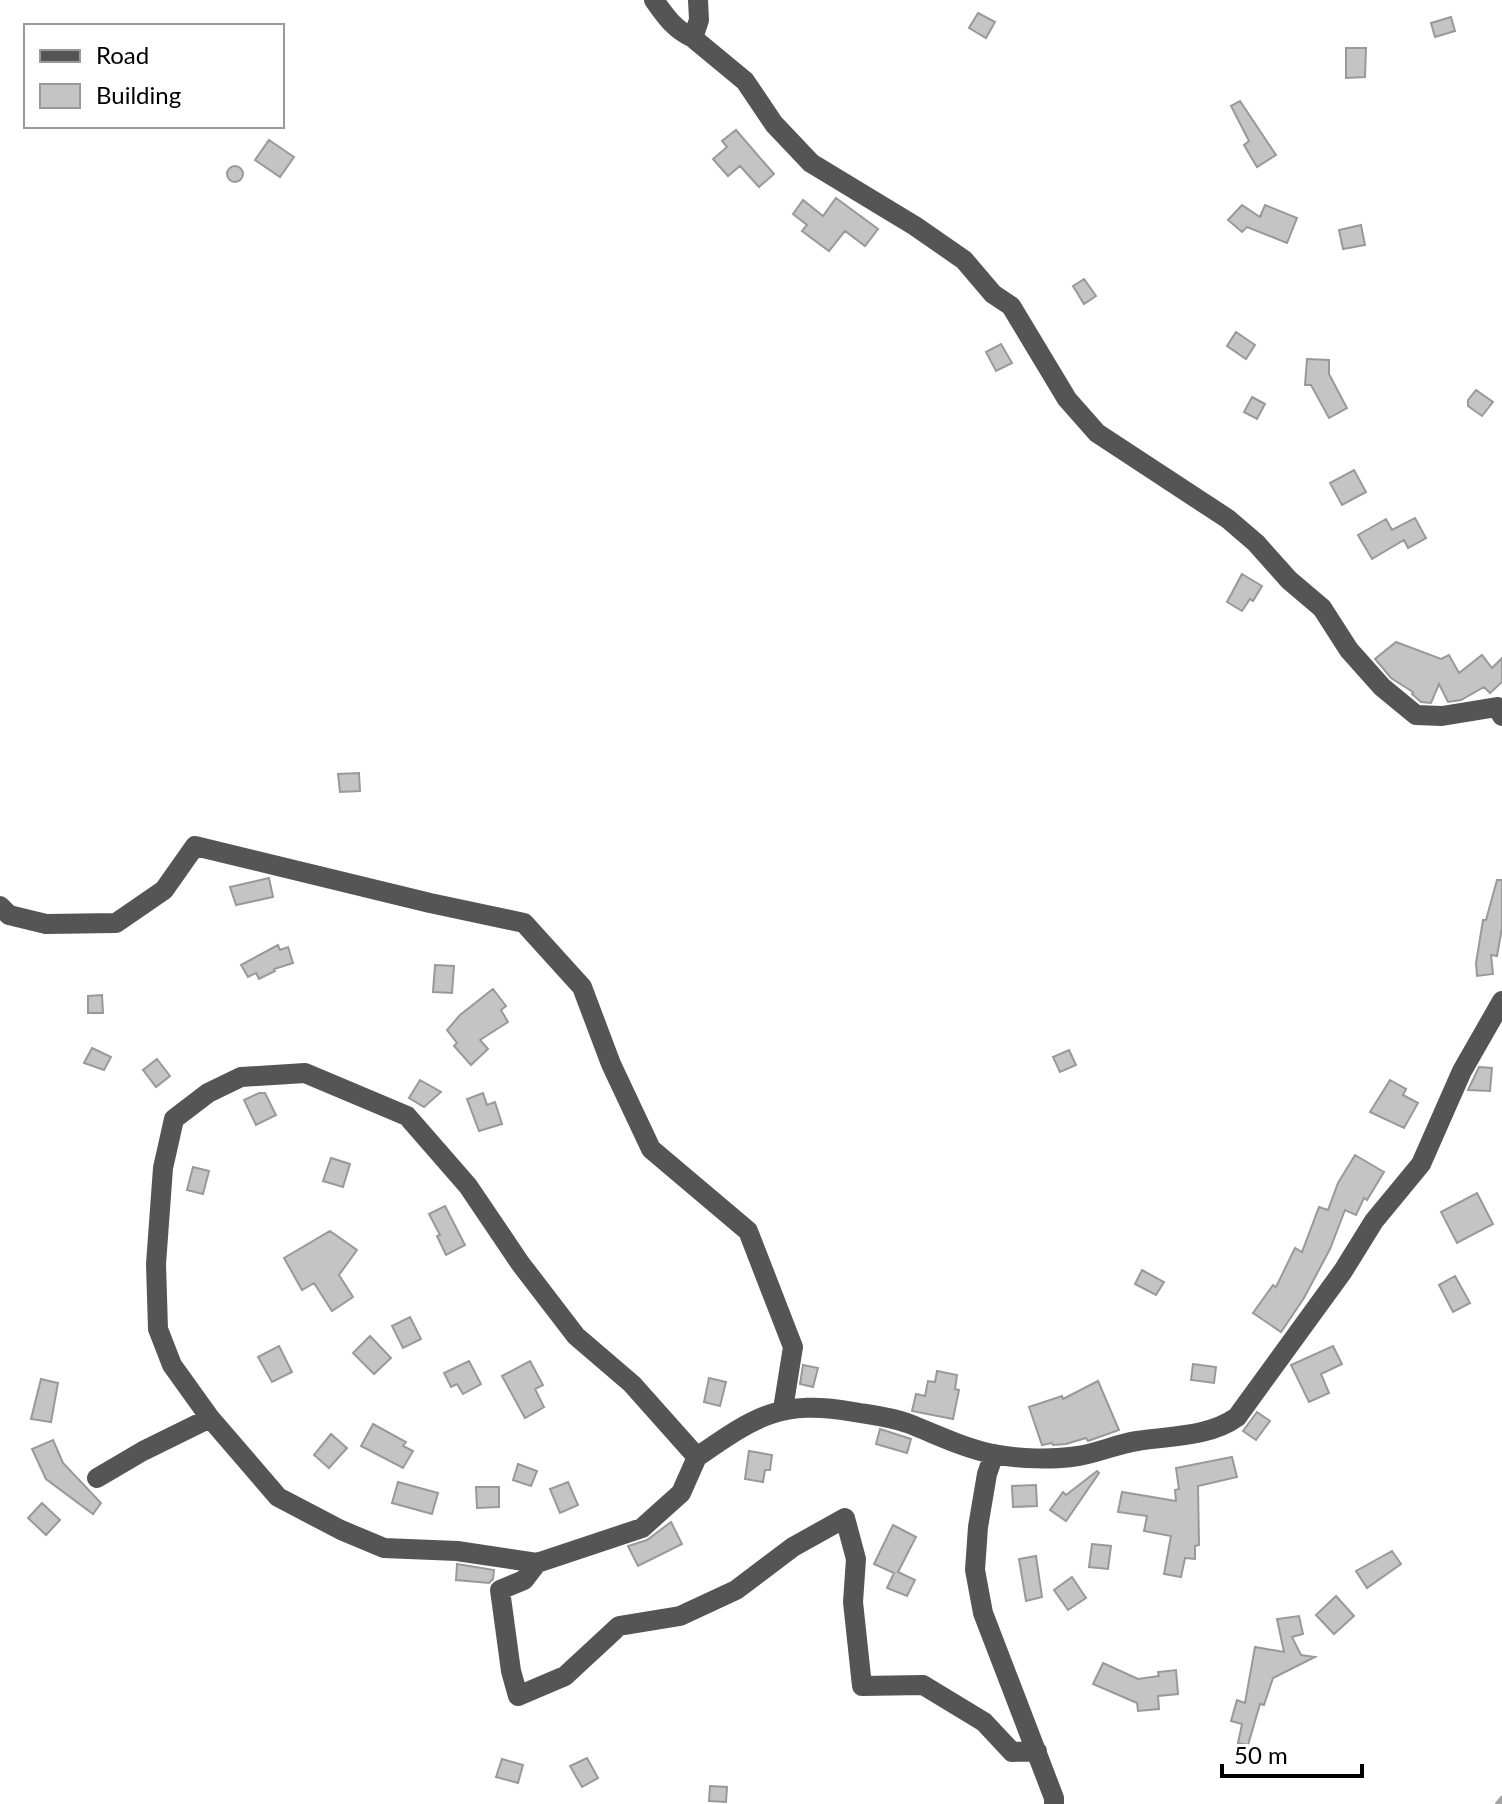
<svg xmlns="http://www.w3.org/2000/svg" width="1502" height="1804" font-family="Lato,sans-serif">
  <rect width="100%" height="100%" fill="#fff"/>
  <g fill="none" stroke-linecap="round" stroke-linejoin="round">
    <path stroke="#a3a3a3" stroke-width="6" d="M1498,1804L1502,1799"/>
  </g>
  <path fill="#c4c4c4" stroke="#999" stroke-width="2" d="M978,13L995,22L986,38L969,28Z
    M1451,17L1455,31L1435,37L1431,23Z
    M1346,48H1366L1365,77L1346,78Z
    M1240,101L1276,155L1257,167L1244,145L1249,141L1231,106Z
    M736,130L774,174L759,187L740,166L728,176L713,159L727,147L722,141Z
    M269,140L294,157L280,177L255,160Z
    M227 174a8 8 0 1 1 16 0a8 8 0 1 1-16 0Z
    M836,198L878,229L865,246L845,231L829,251L802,231L807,225L793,214L803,200L823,216Z
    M1242,205L1260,217L1265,205L1297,218L1287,243L1247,227L1242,232L1228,220Z
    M1361,225L1365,245L1343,249L1339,230Z
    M1084,279L1096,296L1084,304L1073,286Z
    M1236,332L1255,345L1246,359L1227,346Z
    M1001,344L1012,363L996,371L986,352Z
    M1307,359L1329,360V374L1347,408L1329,418L1311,385H1305Z
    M1476,390L1493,402L1482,416L1468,406V400Z
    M1252,397L1265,404L1257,419L1244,412Z
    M1354,470L1366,492L1342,505L1330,483Z
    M1415,518L1426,538L1408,548L1404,540L1372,559L1358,535L1386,519L1392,530Z
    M1242,574L1262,586L1253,601L1250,599L1242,611L1227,602Z
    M1396,642L1441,659L1449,655L1459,673L1482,655L1492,668L1502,658V682L1490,693L1484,687L1461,700L1448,702L1439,684L1431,703L1421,702L1412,694L1413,692L1391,678L1375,659Z
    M359,773L360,791L340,792L338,774Z
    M269,878L273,897L236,905L230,887Z
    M1497,880H1502V928L1497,956L1491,955L1493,974L1477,976L1476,963L1483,920H1486Z
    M278,945L280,950L288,947L293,963L274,969L275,971L259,979L256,973L248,977L241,965Z
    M435,965L454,966L452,993L433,992Z
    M493,989L506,1006L501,1010L508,1022L480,1040L488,1049L471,1065L454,1046L457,1043L447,1030L460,1015Z
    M102,995L103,1013H88V996Z
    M92,1048L111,1057L104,1070L84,1063Z
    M1069,1050L1076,1065L1060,1072L1053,1057Z
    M157,1059L170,1076L156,1087L143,1070Z
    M1479,1067L1492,1068L1490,1091L1468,1090Z
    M420,1080L441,1092L424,1107L409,1098Z
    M1390,1080L1406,1089L1403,1095L1418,1103L1404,1128L1370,1112Z
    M259,1093H265L276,1115L256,1125L244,1100Z
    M483,1093L487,1105L495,1102L502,1124L479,1131L467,1099Z
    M1355,1155L1384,1172L1367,1200L1364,1198L1356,1215L1345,1210L1330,1249L1304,1298L1281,1332L1253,1313L1273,1285L1276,1287L1295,1248L1302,1252L1319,1207L1328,1210L1338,1183Z
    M331,1158L350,1164L343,1187L323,1181Z
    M193,1167L209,1171L203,1194L187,1190Z
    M1477,1193L1493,1224L1457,1243L1441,1212Z
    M445,1206L465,1245L446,1255L437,1236L440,1235L429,1214Z
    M330,1231L357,1250L339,1275L353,1297L332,1311L314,1283L302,1290L284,1258Z
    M1142,1270L1164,1282L1156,1295L1135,1284Z
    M1455,1276L1470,1303L1453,1312L1439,1285Z
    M410,1317L421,1339L403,1348L392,1326Z
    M370,1336L391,1358L374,1374L353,1353Z
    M279,1346L292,1372L272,1382L258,1357Z
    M1333,1346L1342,1364L1321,1374L1329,1393L1309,1402L1291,1365Z
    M469,1361L481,1384L463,1394L457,1384L451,1387L444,1373Z
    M530,1361L543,1385L535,1389L544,1407L525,1418L502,1376Z
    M1193,1364L1216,1367L1214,1383L1191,1380Z
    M803,1365L818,1368L813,1387L800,1384Z
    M937,1371L957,1375L955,1389L959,1390L953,1419L912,1411L916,1394L925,1396L928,1381L935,1382Z
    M709,1378L726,1382L720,1406L704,1402Z
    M41,1379L58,1383L51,1422L31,1419Z
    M1098,1381L1119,1430L1088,1441L1086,1438L1066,1444L1053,1445L1052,1443L1042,1445L1029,1407L1062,1396L1063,1399Z
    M1257,1412L1270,1421L1256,1440L1243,1431Z
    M373,1424L406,1442L403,1446L413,1451L403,1468L361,1446Z
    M880,1429L911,1439L907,1453L876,1444Z
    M331,1434L347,1448L329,1468L314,1455Z
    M53,1440L63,1463L101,1503L93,1514L46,1479L32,1449Z
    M749,1451L772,1455L770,1470H765L763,1482L745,1479Z
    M1232,1457L1237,1477L1198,1486L1199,1545L1195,1546V1559L1185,1558L1181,1577L1164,1574L1171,1536L1144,1531L1147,1516L1118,1512L1122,1492L1176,1501L1175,1490L1179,1489L1176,1468Z
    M518,1464L537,1471L531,1486L513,1480Z
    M1097,1471L1099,1473L1066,1521L1050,1510L1063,1492L1066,1495Z
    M398,1482L438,1493L432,1514L392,1503Z
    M568,1482L578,1505L560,1513L550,1489Z
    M1036,1485L1037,1506L1013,1507L1012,1486Z
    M476,1487H499V1507L477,1508Z
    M42,1503L60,1520L46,1535L28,1518Z
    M671,1522L682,1544L638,1566L628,1546L647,1540Z
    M893,1525L916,1537L898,1572L915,1580L907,1596L887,1588L894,1573L874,1564Z
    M1092,1544L1111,1546L1108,1569L1089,1567Z
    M1392,1551L1401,1564L1367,1588L1356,1571Z
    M1036,1556L1042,1597L1026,1601L1019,1559Z
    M457,1564L494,1570L493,1579L489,1583L456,1580Z
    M1072,1577L1086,1598L1068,1610L1054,1590Z
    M1336,1596L1354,1616L1334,1634L1316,1615Z
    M1299,1616L1303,1634L1292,1637L1301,1655L1315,1657L1273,1678L1264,1705L1260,1704L1248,1745L1238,1743L1242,1724L1231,1721L1237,1700L1245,1703L1255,1647L1284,1652L1277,1619Z
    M1103,1663L1138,1679L1159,1676L1158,1672L1176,1670L1178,1694L1158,1696L1159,1709L1138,1711L1137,1703L1093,1684Z
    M587,1758L598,1778L582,1787L570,1766Z
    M502,1759L523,1765L518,1783L496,1777Z
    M710,1786L727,1787L726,1802L709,1801Z"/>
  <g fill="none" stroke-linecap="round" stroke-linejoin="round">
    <path stroke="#555" stroke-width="20" d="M654,0C666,17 674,29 693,38L699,20L698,0
      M693,38L745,81L774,124L811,163L915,226L964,260L993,294L1011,306L1067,399L1097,433L1228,519L1256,543L1289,580L1322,608L1349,650L1382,687L1416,715L1442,716L1497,707L1502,716
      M0,906L9,915L46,924L116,923L164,890L195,846L430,903L524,923L582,987L611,1064L651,1149L748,1231L793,1347L783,1409
      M210,1418L278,1497L341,1530L384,1548L457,1551L537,1563
      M994,1454L987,1474L978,1527L975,1570L983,1613L1054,1798V1804
      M697,1457C756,1416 781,1399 854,1412C872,1415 890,1417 907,1423C936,1434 963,1448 993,1454C1019,1459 1052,1460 1078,1456C1098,1453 1117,1444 1137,1441C1170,1436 1209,1437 1237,1417L1343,1271L1374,1221L1421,1164L1462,1071L1502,1001
      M97,1478L143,1451L210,1418L172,1365L158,1329L156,1264L163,1168L174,1119L208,1093L241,1077L305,1073L407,1116L468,1186L520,1263L576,1336L632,1384L697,1457L681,1493L642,1528L537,1563L524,1580L500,1590L511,1671L518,1696L565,1676L619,1626L680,1616L736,1590L793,1547L845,1518L856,1559L853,1602L862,1686L923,1685L984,1722L1012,1752L1037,1751"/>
  </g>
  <rect x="24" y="24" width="260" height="104" fill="#ffffff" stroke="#999999" stroke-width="2"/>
  <rect x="40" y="50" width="40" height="12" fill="#555555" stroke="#999999" stroke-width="2"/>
  <text x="96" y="64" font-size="24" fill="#000000">Road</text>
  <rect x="40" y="84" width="40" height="24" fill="#c4c4c4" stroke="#999999" stroke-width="2"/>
  <text x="96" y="104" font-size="24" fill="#000000">Building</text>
  <path d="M1222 1764v12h140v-12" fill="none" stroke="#000000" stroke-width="4"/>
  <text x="1234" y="1764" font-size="24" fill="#000000" stroke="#ffffff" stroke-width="6" paint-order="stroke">50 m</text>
</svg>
